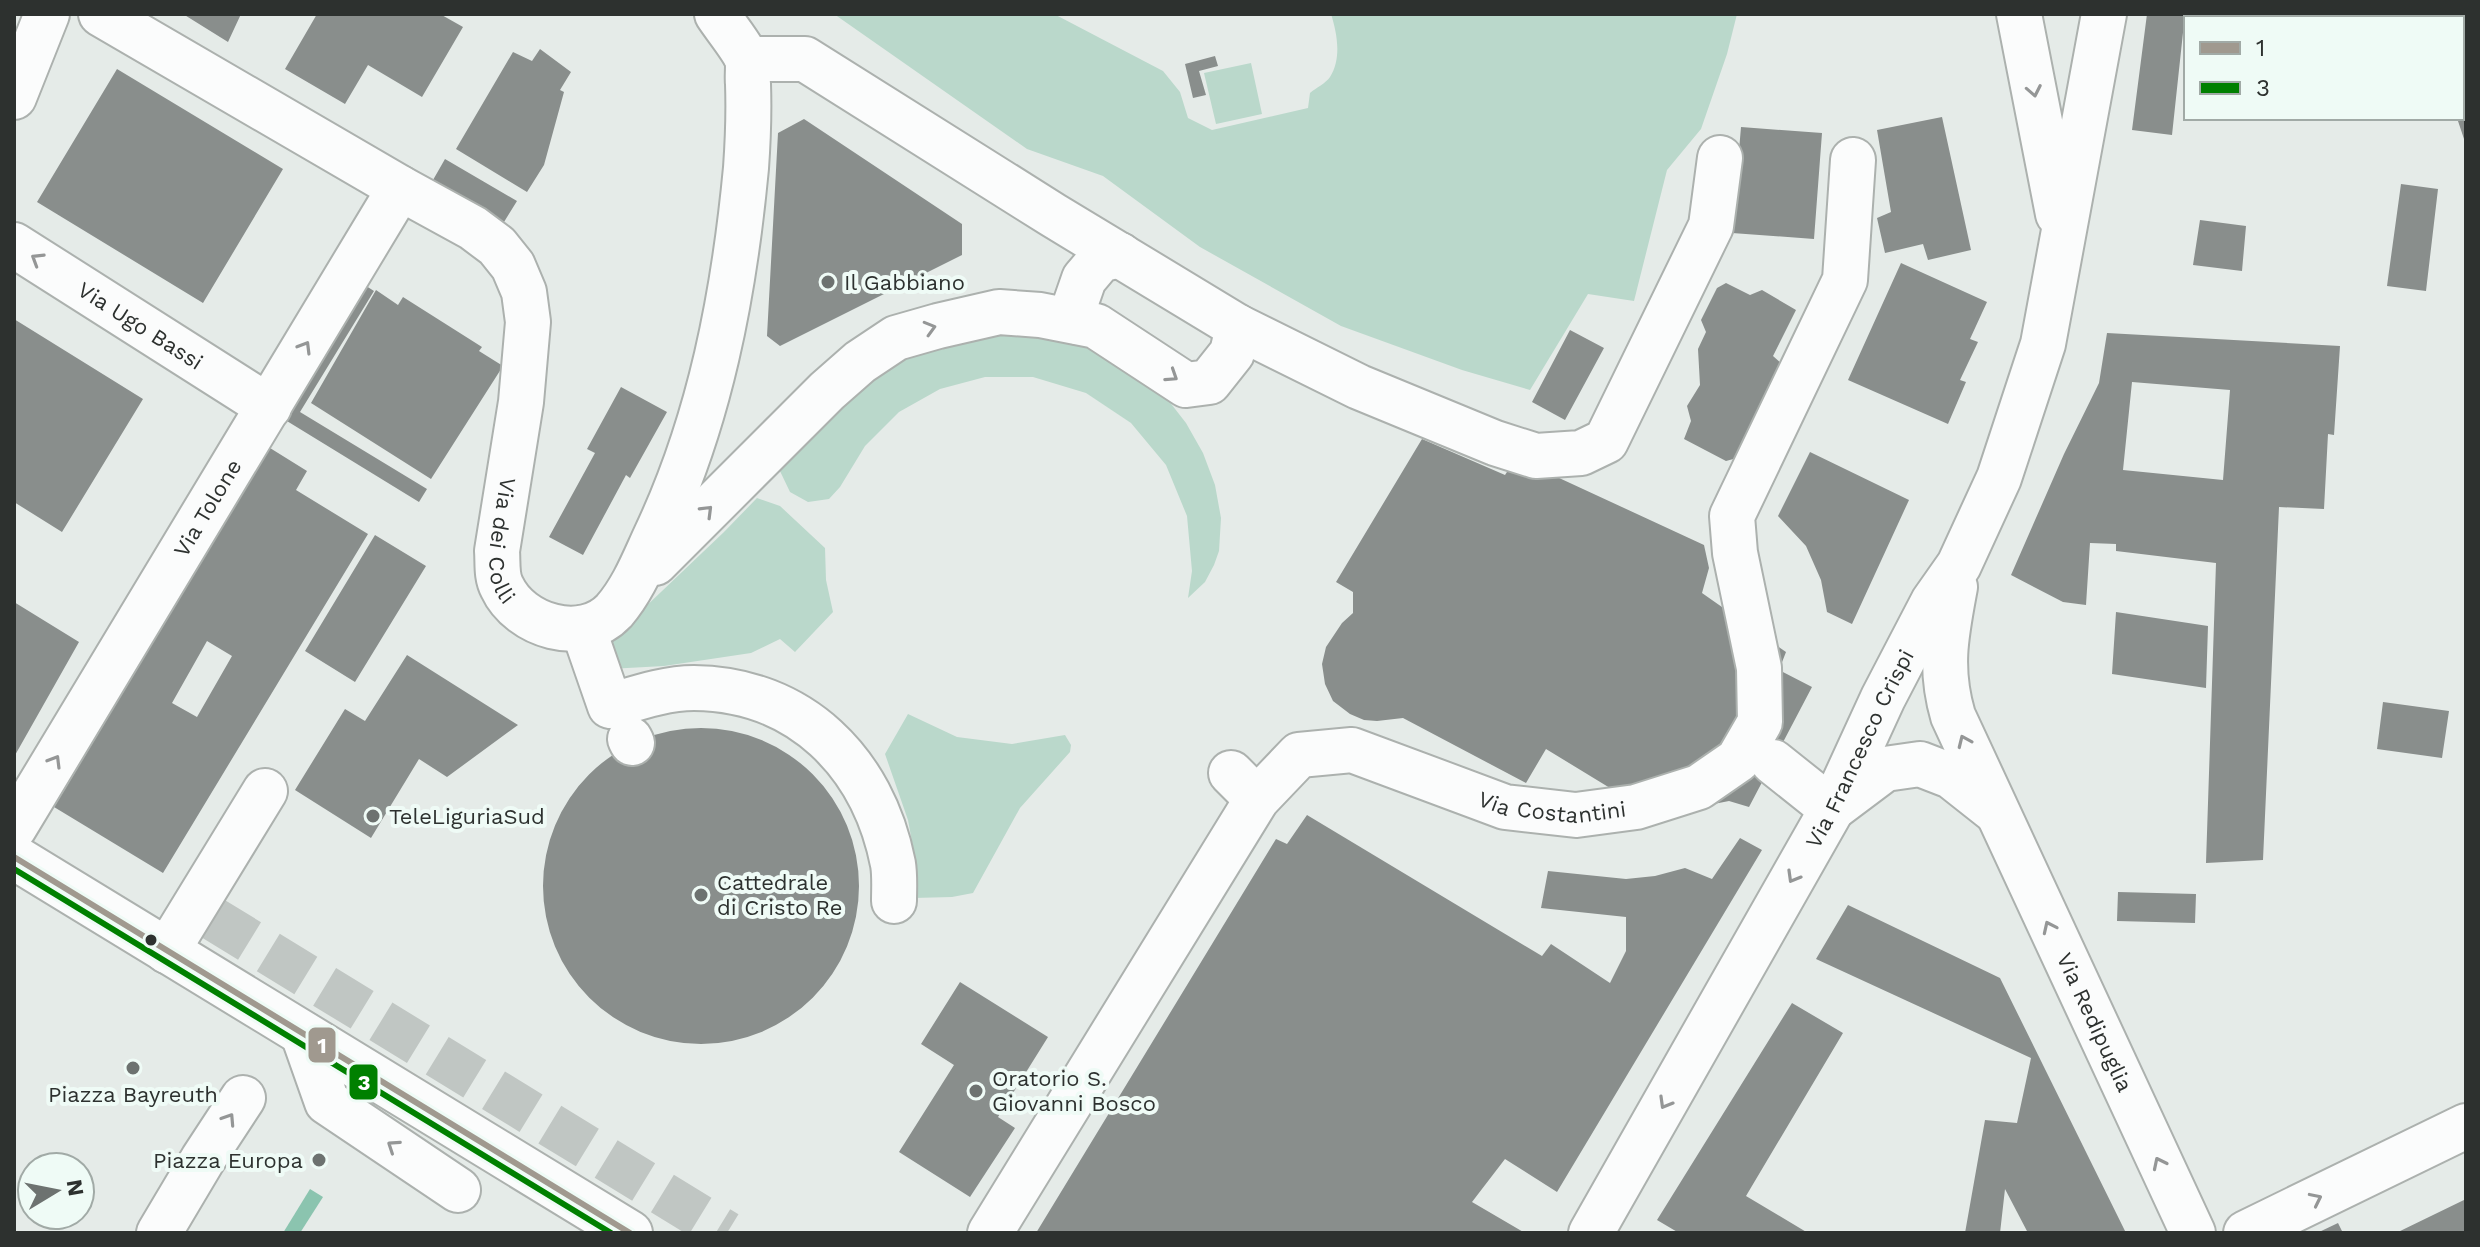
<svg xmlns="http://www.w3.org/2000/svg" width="2480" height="1247" font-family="'Work Sans',sans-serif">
  <rect width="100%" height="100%" fill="#e5ebe8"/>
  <path fill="#bad8cb" d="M834,14H1054L1163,71L1180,92L1188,118L1212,130L1308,108L1310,93C1316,88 1326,83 1330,77C1342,58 1337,33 1331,14H1737L1727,54L1701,129L1667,170L1634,301L1588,294L1530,390L1462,370L1341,326L1200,247L1103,176L1027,149Z
    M1251,63L1262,114L1216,124L1204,73Z
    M979,329L1080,340L1165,396L1186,423L1203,453L1215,485L1221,518L1219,551L1214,565L1205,582L1188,598L1192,571L1187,516L1166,465L1131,423L1086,393L1033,377H985L940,389L899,412L865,446L840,487L829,499L808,502L790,492L779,469L886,366Z
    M757,498L780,506L825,548L826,580L833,612L795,652L780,639L751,653L664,666L609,669L599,651L724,532Z
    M908,714L957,737L1012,744L1065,735L1071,745L1070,752L1020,808L973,893L952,897L913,898L915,858L908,820L885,754Z"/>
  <path fill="#8bc4af" d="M310,1189L323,1197L300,1233H283Z"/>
  <path fill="#898e8c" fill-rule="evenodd" d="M183,14H241L228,42Z
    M317,14H440L463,27L422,97L368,65L345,104L285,69Z
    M2147,14H2185L2172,135L2132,130Z
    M2427,14H2466V145L2457,118H2462V18H2428Z
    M540,49L571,72L560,90L564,92L544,165L527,192L456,149L513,52L532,61Z
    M1215,56L1218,66L1199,71L1206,95L1193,98L1185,64Z
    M117,69L283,169L203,303L37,202Z
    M1942,117L1971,250L1928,260L1923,244L1885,253L1877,218L1891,212L1877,130Z
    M804,119L962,224V255L780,346L767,336L778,133Z
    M1741,127L1822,133L1814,239L1732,233Z
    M445,159L517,201L504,222L433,180Z
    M2401,184L2438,189L2426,291L2387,286Z
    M2200,220L2246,226L2242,271L2193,265Z
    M1901,263L1987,302L1970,339L1978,342L1960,380L1966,382L1948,424L1848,380Z
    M1726,283L1750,295L1762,290L1796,310L1773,356L1781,363L1737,458L1726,461L1684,439L1691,421L1687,406L1700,385L1698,349L1706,332L1701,320L1717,288Z
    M363,284L374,291L300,412L427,489L419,502L282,418Z
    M376,290L398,305L403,297L482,347L479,351L503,366L431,479L311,403Z
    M14,319L143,399L62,532L14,502Z
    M1570,330L1604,348L1565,420L1532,402Z
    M2107,333L2340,346L2334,435L2328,434L2324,509L2279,507L2263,860L2206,863L2216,563L2116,551V544L2090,543L2086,605L2063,602L2011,575L2064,454L2099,383ZM2132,382L2230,390L2223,480L2123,470Z
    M621,387L667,412L630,478L626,475L583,555L549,537L595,453L587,449Z
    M1422,439L1505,475L1516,458L1704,545L1709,568L1702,593L1786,652L1779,670L1812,687L1749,807L1729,801L1668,813L1610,788L1546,749L1526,783L1403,718L1377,721L1364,720L1350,714L1333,701L1325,684L1322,664L1326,647L1342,623L1353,613V592L1336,582Z
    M270,448L307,471L296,490L368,534L163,873L54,807ZM207,641L232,656L197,717L172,703Z
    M1810,452L1909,500L1852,624L1827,612L1821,580L1806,546L1778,516Z
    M375,535L426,566L355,682L305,651Z
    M14,602L79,642L14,757Z
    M2116,612L2208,626L2206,688L2112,674Z
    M407,655L518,725L447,777L419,759L371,838L295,790L345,709L365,721Z
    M2383,702L2449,711L2442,758L2377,749Z
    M543 886a158 158 0 1 1 316 0a158 158 0 1 1-316 0Z
    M1307,815L1542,956L1551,944L1610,983L1626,951V917L1541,908L1548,871L1626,879L1655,876L1685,868L1712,879L1740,838L1762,850L1557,1192L1505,1159L1472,1202L1525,1233H1036L1276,839L1287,844Z
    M2118,892L2196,894L2195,923L2117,921Z
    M1848,905L2000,978L2126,1233H2028L2005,1189L2000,1233H1965L1985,1120L2017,1123L2031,1058L1816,959Z
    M960,982L1048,1037L998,1117L1015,1128L970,1197L899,1152L954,1065L921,1044Z
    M1792,1003L1843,1033L1746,1196L1808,1233H1679L1657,1220Z
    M2466,1199V1233H2396Z
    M2338,1223L2343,1233H2317Z"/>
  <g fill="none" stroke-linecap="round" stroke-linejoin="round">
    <path stroke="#c0c6c3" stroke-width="44" stroke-dasharray="44 22" stroke-linecap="butt" d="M212,918L727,1233"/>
    <defs>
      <g id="minor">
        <path id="s1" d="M101,14L400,188L473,228L497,246L513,266L524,292L528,322L521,402L497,551C498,563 496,576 502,587C520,626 582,645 614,611C633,589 643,563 655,537C710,421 734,295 746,168C748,140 749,112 748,84C747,77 749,66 747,59C743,48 724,25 717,14"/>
        <path d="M2019,14L2058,214"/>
        <path d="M747,59H805L1053,215L1238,327L1359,387L1495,443L1536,456L1581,453L1606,441L1711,226L1720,158"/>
        <path d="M14,97L47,14"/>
        <path id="s2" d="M14,245L269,407"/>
        <path d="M1078,322L1075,305L1084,279L1100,260L1120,255"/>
        <path d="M655,563L827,391L860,362L896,338L938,326L999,312L1040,315L1096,326L1186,385L1209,382L1232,353L1238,327"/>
        <path id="s3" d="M1955,587C1946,635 1939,668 1953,716L2193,1233"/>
        <path d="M583,628L610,706C637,698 666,688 694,688C800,689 873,762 893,864C895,876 894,889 894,901"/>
        <path d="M630,739L632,743"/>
        <path d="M1773,762L1832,809"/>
        <path d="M1231,773L1257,799"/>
        <path d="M1837,805L1885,769L1920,764L1951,776L1994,810"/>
        <path id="s4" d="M14,828L400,188"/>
        <path d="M14,857L630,1233"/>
        <path d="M167,951L265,791"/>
        <path d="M303,1034L327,1102L458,1190"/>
        <path d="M159,1233L203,1159L243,1098"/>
        <path id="s5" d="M990,1233L1257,799L1299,755L1352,750L1505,807L1576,815L1636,807L1699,787L1738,760L1760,722L1759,668L1735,553L1732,516L1845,280L1853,160"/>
        <path id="s6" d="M1591,1233L1832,809L1883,698L1933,602L1959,565L1999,478L2043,344L2104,14"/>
        <path d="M2246,1233L2466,1126"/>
      </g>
    </defs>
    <use href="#minor" stroke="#acb1ae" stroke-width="48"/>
    <use href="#minor" stroke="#fbfcfc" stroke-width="44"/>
    <defs>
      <path id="bus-1" d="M14,857L630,1233"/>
      <path id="bus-2" d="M14,869L611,1233"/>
    </defs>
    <use href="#bus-1" stroke="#effbf6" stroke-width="12"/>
    <use href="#bus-2" stroke="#effbf6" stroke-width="12"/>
    <use href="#bus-1" stroke="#a0998f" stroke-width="6"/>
    <use href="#bus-2" stroke="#008000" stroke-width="6"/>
  </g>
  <defs><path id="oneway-chevron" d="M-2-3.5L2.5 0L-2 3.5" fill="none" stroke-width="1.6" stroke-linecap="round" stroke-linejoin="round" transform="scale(2)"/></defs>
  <g stroke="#949696">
    <use href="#oneway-chevron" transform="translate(2034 91) rotate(79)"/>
    <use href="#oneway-chevron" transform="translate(37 259) rotate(-148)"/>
    <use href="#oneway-chevron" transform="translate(930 328) rotate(-16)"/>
    <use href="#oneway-chevron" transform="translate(305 347) rotate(-59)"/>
    <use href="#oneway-chevron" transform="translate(1172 376) rotate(33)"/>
    <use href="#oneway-chevron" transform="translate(707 511) rotate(-45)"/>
    <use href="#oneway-chevron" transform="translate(1964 741) rotate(-114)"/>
    <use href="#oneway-chevron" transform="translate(55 761) rotate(-59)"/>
    <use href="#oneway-chevron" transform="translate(1793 877) rotate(120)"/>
    <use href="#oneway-chevron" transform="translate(2049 927) rotate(-115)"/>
    <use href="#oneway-chevron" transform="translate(1665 1103) rotate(120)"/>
    <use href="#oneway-chevron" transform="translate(229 1119) rotate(-57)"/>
    <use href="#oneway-chevron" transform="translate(393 1146) rotate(-146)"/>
    <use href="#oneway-chevron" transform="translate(2159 1163) rotate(-116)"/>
    <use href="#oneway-chevron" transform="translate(2316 1199) rotate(-26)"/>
  </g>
  <g fill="#6d7270" stroke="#effbf6" stroke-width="3">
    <circle cx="828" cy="282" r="8"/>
    <circle cx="373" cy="816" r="8"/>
    <circle cx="701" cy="895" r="8"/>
    <circle cx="133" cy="1068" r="8"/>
    <circle cx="976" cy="1091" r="8"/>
    <circle cx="319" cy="1160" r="8"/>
  </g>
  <circle fill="#2d312f" stroke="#effbf6" stroke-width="3" cx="151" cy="940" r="7"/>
  <g text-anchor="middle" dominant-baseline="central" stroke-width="8" stroke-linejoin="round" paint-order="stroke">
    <g font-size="22" fill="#2d312f" stroke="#effbf6" text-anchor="start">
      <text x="844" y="282">Il Gabbiano</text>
      <text x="389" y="816">TeleLiguriaSud</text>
      <text x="717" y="882">Cattedrale<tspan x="717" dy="25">di Cristo Re</tspan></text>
      <text x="992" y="1078">Oratorio S.<tspan x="992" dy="25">Giovanni Bosco</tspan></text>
      <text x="133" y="1094" text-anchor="middle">Piazza Bayreuth</text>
      <text x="303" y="1160" text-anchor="end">Piazza Europa</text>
    </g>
    <g font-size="22" fill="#2d312f" stroke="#effbf6">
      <text stroke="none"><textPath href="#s2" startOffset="150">Via Ugo Bassi</textPath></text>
      <text stroke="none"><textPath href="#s4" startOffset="374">Via Tolone</textPath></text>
      <text stroke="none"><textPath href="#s1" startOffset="764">Via dei Colli</textPath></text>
      <text stroke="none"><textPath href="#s6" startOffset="554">Via Francesco Crispi</textPath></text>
      <text stroke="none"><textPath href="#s5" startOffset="834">Via Costantini</textPath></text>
      <text stroke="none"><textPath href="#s3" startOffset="468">Via Redipuglia</textPath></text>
    </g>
  </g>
  <g stroke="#effbf6" stroke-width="3">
    <rect x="307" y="1026" width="30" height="38" rx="8" fill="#a0998f"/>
    <rect x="348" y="1063" width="31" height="38" rx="8" fill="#008000"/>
  </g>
  <g font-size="22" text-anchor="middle" font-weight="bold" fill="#fff">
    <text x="322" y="1053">1</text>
    <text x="364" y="1090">3</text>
  </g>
  <rect width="2480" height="1247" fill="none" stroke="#2d312f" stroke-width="32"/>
  <rect x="2184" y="16" width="280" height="104" fill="#effbf6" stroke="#a1aaa6" stroke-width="2"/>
  <rect x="2200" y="42" width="40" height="12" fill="#a0998f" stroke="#a1aaa6" stroke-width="2"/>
  <text x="2256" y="56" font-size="24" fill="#2d312f">1</text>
  <rect x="2200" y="82" width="40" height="12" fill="#008000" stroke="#a1aaa6" stroke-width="2"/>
  <text x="2256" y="96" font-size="24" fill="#2d312f">3</text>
  <g transform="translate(56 1191) rotate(80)"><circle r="38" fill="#effbf6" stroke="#a1aaa6" stroke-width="2"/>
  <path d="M0-6L14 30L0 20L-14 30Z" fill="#6d7270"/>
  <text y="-12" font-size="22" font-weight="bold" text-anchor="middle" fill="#2d312f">N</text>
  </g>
</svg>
